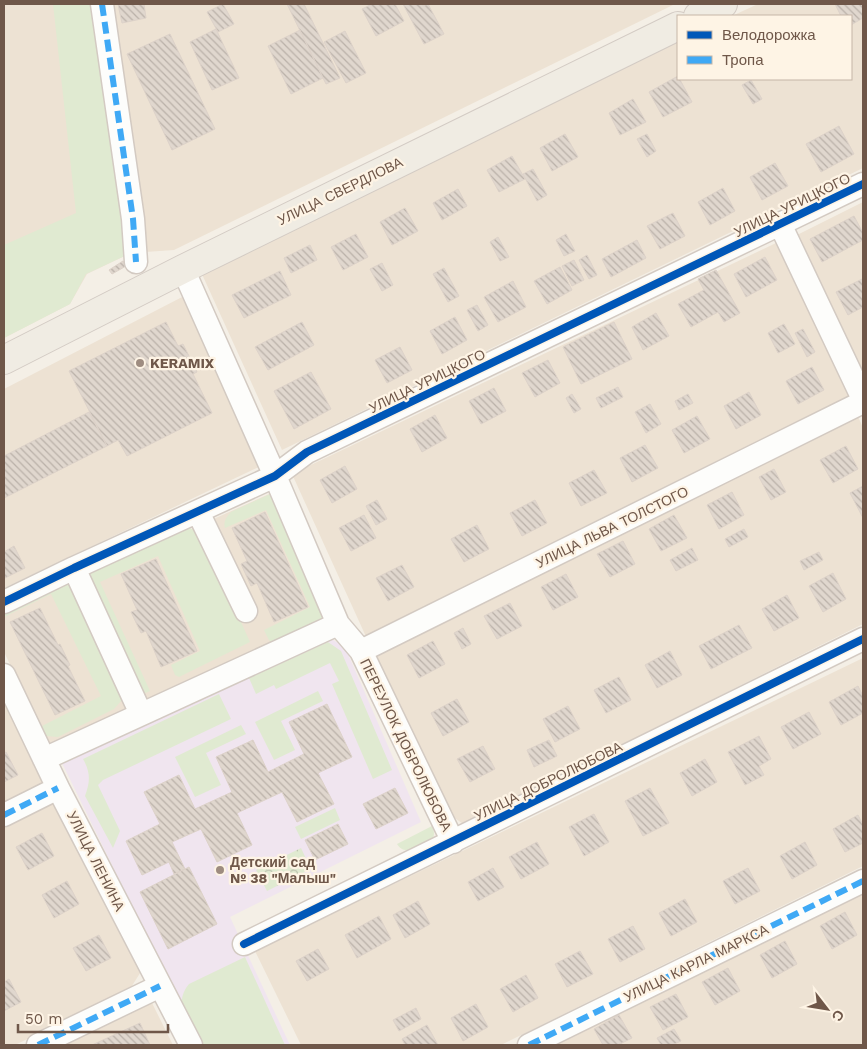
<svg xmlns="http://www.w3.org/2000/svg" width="867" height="1049" font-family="'Work Sans',sans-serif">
  <defs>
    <pattern id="park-crowns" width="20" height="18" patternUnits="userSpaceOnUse" patternTransform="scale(1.25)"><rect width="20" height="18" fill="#e0ead1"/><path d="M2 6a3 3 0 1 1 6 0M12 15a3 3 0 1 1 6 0" fill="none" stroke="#bac0ac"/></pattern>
    <pattern id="building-back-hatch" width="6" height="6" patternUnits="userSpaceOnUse" patternTransform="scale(1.25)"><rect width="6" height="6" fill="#e0d7ce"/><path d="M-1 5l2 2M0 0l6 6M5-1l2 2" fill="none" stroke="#bab1a9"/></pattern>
  </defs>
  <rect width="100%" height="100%" fill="#f4efe6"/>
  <path fill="#ede2d3" d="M4,4H675L174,250L131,253L87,274L70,304L4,338Z
    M758,4H863V168L282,450L201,272L678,42V79H851V16H732Z
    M863,202V376L797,235Z
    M776,243L855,401L368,641L292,474Z
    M186,295L263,465L4,588V389Z
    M857,414L863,428V624L463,824L448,813L374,652Z
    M276,491L332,624L53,752L4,652V613Z
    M863,658V866L501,1045H301L255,951Z
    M4,700L46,784L4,805Z
    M55,802L142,970L130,989L15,1045H4V828Z
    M863,892V1045H552Z
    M151,1001L173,1045H61Z"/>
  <path fill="#f0e5ef" d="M328,637L345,647L421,822L230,917L290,1045H200L62,763Z"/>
  <path fill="#e0ead1" d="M53,4H98L131,253L86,274L70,304L4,338V245L76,213Z
    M270,494L278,495L327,617L273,644L269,640L264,630L310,607L266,510L225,528C223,522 226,517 231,512Z
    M188,527L201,534L250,642L179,677L175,675L171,665L200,651L158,556L100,582L150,691L143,694L87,571Z
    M64,583L72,586L122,691V700L114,709L58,737L46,736L42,726L101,696L51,594L4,617V613Z
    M328,642L341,651L392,770L373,779L332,684L339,681L330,663L276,689L274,685L256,694L249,678Z
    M318,691L323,701L281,721L295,750L274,760L255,722Z
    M219,694L231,719L103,780L98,785L120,831L113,848L85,796C90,782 91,773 83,759Z
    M241,725L246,734L206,753L221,785L195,797L175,757Z
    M335,808L340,820L301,839L295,827Z
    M432,826C433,828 434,831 434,834C434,843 414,851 407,850C402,850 400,848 397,844Z
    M245,957L285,1045H202L182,1005C181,997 184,990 189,984Z"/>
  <path fill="url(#park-crowns)" d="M301,848L311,869L267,891L256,870Z"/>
  <path fill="url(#building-back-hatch)" stroke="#ddd2c9" d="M118,4H144L146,18L122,23Z
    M223,4L234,24L218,32L207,12Z
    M287,4H304L340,78L326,84Z
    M372,4H395L404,21L376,36L362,9Z
    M403,4H422L423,6L428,4L444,34L424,44Z
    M835,4H863V18L851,25V16H841Z
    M216,29L239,78L212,90L190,42Z
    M300,30L323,78L291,94L268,46Z
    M345,31L366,73L346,83L324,42Z
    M170,34L215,129L172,150L127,54Z
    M678,76L692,102L663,117L649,92Z
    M751,80L762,99L753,104L742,85Z
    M633,99L646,122L620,135L609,113Z
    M839,126L854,154L821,172L806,144Z
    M565,134L578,157L552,171L540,148Z
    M647,134L656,151L647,157L637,139Z
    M512,156L525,179L499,192L487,170Z
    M775,163L788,186L762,200L750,177Z
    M533,169L547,195L537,201L523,174Z
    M723,188L735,211L710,225L698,202Z
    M458,189L467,206L442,220L433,203Z
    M405,208L418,231L392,245L380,222Z
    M673,213L685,236L660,249L647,226Z
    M854,216L863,233V240L822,262L810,239Z
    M356,234L368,257L343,270L331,247Z
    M566,234L575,251L564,256L556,240Z
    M498,237L509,257L500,261L490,242Z
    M637,240L646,258L611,277L602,259Z
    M310,245L317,260L291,273L284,258Z
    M587,255L597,275L589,279L579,260Z
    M765,257L777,280L746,297L734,274Z
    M574,260L584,280L572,286L562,266Z
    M123,261L126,266L112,274L109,270Z
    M382,263L393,285L382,291L370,269Z
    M560,267L572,290L547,304L534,281Z
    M444,268L459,296L448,302L433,274Z
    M716,270L740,313L724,322L718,312L691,327L678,304L704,290L698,279Z
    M280,271L291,295L244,318L232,295Z
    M862,279L863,282V307L848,315L836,292Z
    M513,281L526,307L498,322L484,297Z
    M477,305L488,325L478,331L467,310Z
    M656,313L669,336L643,350L632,327Z
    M455,317L467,340L442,354L430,331Z
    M166,322L178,346L183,344L197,372L193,374L212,413L127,456L118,440L107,446L69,371Z
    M302,322L314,345L268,370L255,347Z
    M614,322L632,359L581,384L563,347Z
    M784,324L795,344L778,353L768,333Z
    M803,329L815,352L807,357L795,333Z
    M400,347L412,370L387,383L375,360Z
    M548,360L560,383L535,397L522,373Z
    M812,367L824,390L798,404L786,381Z
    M311,372L331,409L294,429L274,391Z
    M618,387L623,397L601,408L596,398Z
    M494,388L506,411L481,424L469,401Z
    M749,392L761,415L736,429L724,406Z
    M572,394L581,409L574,413L566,398Z
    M688,394L693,403L679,410L675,401Z
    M650,404L661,424L646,433L635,412Z
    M89,412L107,446L4,498V456Z
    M435,415L447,438L422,452L410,429Z
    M697,416L710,439L684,453L672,430Z
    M645,445L658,468L632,482L620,458Z
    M846,446L858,469L833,483L820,460Z
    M345,466L357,489L332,503L320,480Z
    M774,469L786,492L771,500L759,477Z
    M594,470L607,493L581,506L569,483Z
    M863,486V518L850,493Z
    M732,492L744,515L719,529L707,505Z
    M377,500L387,519L376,525L366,506Z
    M535,500L547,523L522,536L510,513Z
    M265,512L308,607L274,622L257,583L251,586L241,564L247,561L232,528Z
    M364,515L376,538L351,551L339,528Z
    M674,515L687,538L661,551L649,529Z
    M477,525L489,549L464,562L451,539Z
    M744,529L748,537L729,547L725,539Z
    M623,541L635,564L610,577L597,554Z
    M14,546L25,568L5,578L4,576V552Z
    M692,548L698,560L676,571L670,560Z
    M819,552L823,560L804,570L800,561Z
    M156,559L197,651L161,667L146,631L141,633L131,612L137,610L121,574Z
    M402,565L414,587L388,601L376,578Z
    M833,573L846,599L823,612L809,586Z
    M566,574L578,597L553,610L541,587Z
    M787,595L799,618L774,631L762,609Z
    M510,603L522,626L497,639L484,616Z
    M40,608L58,645L60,644L70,665L68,666L85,701L55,715L10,622Z
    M739,625L752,648L711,669L699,646Z
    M463,628L471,644L462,649L454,633Z
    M433,641L445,664L419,678L407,655Z
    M670,651L682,675L657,688L645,665Z
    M619,677L631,700L606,713L594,690Z
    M858,686L863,696V713L841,725L829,702Z
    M457,699L469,722L443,736L431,713Z
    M327,704L352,757L318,773L334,804L297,822L282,792L237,813L252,845L217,862L201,829L172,842L185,869L174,874L169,862L142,875L126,841L160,824L144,792L179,775L195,809L232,792L216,757L253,740L268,772L304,754L289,722Z
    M568,706L580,729L555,742L543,719Z
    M809,712L821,734L793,749L781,727Z
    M759,736L771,759L759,766L764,775L745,785L728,752Z
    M549,740L557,756L534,767L527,750Z
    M483,746L495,769L470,782L457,759Z
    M6,752L18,775L4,782V753Z
    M705,759L717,782L692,796L680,773Z
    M395,788L408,813L376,829L363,804Z
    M650,788L669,823L643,836L625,801Z
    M594,814L609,842L584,856L569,827Z
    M858,815L863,825V843L845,852L833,829Z
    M338,824L348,844L315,860L305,840Z
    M42,833L54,856L28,870L16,847Z
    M537,842L549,864L521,879L509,857Z
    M805,842L817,865L792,879L780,856Z
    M189,867L217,924L168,949L140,892Z
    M493,868L504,887L478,901L468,882Z
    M748,868L760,891L735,904L723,881Z
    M67,881L79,904L54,918L42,895Z
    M685,899L697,922L671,936L659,913Z
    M418,901L430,924L405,938L393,915Z
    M845,912L857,935L832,949L820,926Z
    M379,916L391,939L357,958L345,935Z
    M633,926L645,949L620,962L608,939Z
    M99,935L111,958L86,971L73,948Z
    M785,941L797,964L772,978L760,955Z
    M318,949L329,969L307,981L296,961Z
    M580,951L593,974L567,987L555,964Z
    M728,968L740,991L715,1005L702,982Z
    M526,975L538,998L513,1012L500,989Z
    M9,979L21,1002L4,1011V982Z
    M676,994L688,1017L663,1030L650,1007Z
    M476,1004L488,1027L463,1041L451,1018Z
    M416,1008L421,1019L399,1031L393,1020Z
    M619,1015L632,1038L618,1045H603L594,1029Z
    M140,1023L150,1045H92Z
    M427,1025L438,1045H405L402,1039Z
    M674,1029L681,1041L672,1045H661L657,1038Z"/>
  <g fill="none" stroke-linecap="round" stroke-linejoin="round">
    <defs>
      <path id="minor" d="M102,4L133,219L136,262
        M780,224L863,399
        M183,269L275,476L338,624L361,651L453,842
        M198,512L246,611
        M74,568L141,714
        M4,602L74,568L275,476L307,452L863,184
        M361,651L863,402
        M4,675L58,788L191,1045
        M44,759L338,624
        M4,815L58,788
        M244,944L863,639
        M38,1045L160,986
        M529,1045L863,881"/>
      <path id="major" d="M698,16L723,4
        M4,360L183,269L678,26"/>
    </defs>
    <use href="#minor" stroke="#d3cac2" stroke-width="25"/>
    <use href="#major" stroke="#d3cbc4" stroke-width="30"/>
    <use href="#minor" stroke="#fdfdfb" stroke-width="22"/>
    <use href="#major" stroke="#f0ece3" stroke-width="28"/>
    <path stroke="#3fa9f5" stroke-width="6" stroke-dasharray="12 6" stroke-linecap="butt" d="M102,4L133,219L136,262
      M4,815L58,788
      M38,1045L160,986
      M529,1045L863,881"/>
    <defs>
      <path id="cycleway" d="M4,602L74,568L275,476L307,452L863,184
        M244,944L863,639"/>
    </defs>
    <use href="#cycleway" stroke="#fef4e5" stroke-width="11"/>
    <use href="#cycleway" stroke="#0057b8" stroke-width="8"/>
  </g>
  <g fill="#9e8c80" stroke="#fef4e5" stroke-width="2">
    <circle cx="140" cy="363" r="5"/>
    <circle cx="220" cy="870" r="5"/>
  </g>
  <g text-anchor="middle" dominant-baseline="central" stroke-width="4.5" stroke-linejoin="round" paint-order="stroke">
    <g font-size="14" fill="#6f5749" stroke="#fef4e5">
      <text transform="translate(340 191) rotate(-26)">УЛИЦА СВЕРДЛОВА</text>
      <text transform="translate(792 205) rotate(-26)">УЛИЦА УРИЦКОГО</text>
      <text transform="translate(427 381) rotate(-26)">УЛИЦА УРИЦКОГО</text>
      <text transform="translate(612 527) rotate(-26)">УЛИЦА ЛЬВА ТОЛСТОГО</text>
      <text transform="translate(406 745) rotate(64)">ПЕРЕУЛОК ДОБРОЛЮБОВА</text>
      <text transform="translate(548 781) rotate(-26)">УЛИЦА ДОБРОЛЮБОВА</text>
      <text transform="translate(96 861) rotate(63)">УЛИЦА ЛЕНИНА</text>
      <text transform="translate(696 963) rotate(-26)">УЛИЦА КАРЛА МАРКСА</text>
    </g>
    <g font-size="14" font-weight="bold" fill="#6f5749" stroke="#fef4e5" text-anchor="start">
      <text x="150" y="363">KERAMIX</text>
      <text x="230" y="862">Детский сад<tspan x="230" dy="16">№ 38 "Малыш"</tspan></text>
    </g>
  </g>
  <rect width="867" height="1049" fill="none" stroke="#6f5749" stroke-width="10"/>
  <rect x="677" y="15" width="175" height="65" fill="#fef4e5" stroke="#c5b5a7"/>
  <rect x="687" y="31" width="25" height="8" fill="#0057b8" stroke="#c5b5a7"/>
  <text x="722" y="40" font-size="15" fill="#6f5749">Велодорожка</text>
  <rect x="687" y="56" width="25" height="8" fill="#3fa9f5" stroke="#c5b5a7"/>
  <text x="722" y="65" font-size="15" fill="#6f5749">Тропа</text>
  <g transform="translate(827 1009) rotate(121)" stroke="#fef4e5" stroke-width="4" paint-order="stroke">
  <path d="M0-4L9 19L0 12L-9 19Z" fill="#6f5749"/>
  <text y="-8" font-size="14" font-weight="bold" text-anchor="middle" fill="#6f5749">С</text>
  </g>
  <path d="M18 1024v8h150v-8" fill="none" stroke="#6f5749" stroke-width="2.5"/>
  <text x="25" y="1024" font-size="15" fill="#6f5749" stroke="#fef4e5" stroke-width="4" paint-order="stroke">50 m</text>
</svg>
